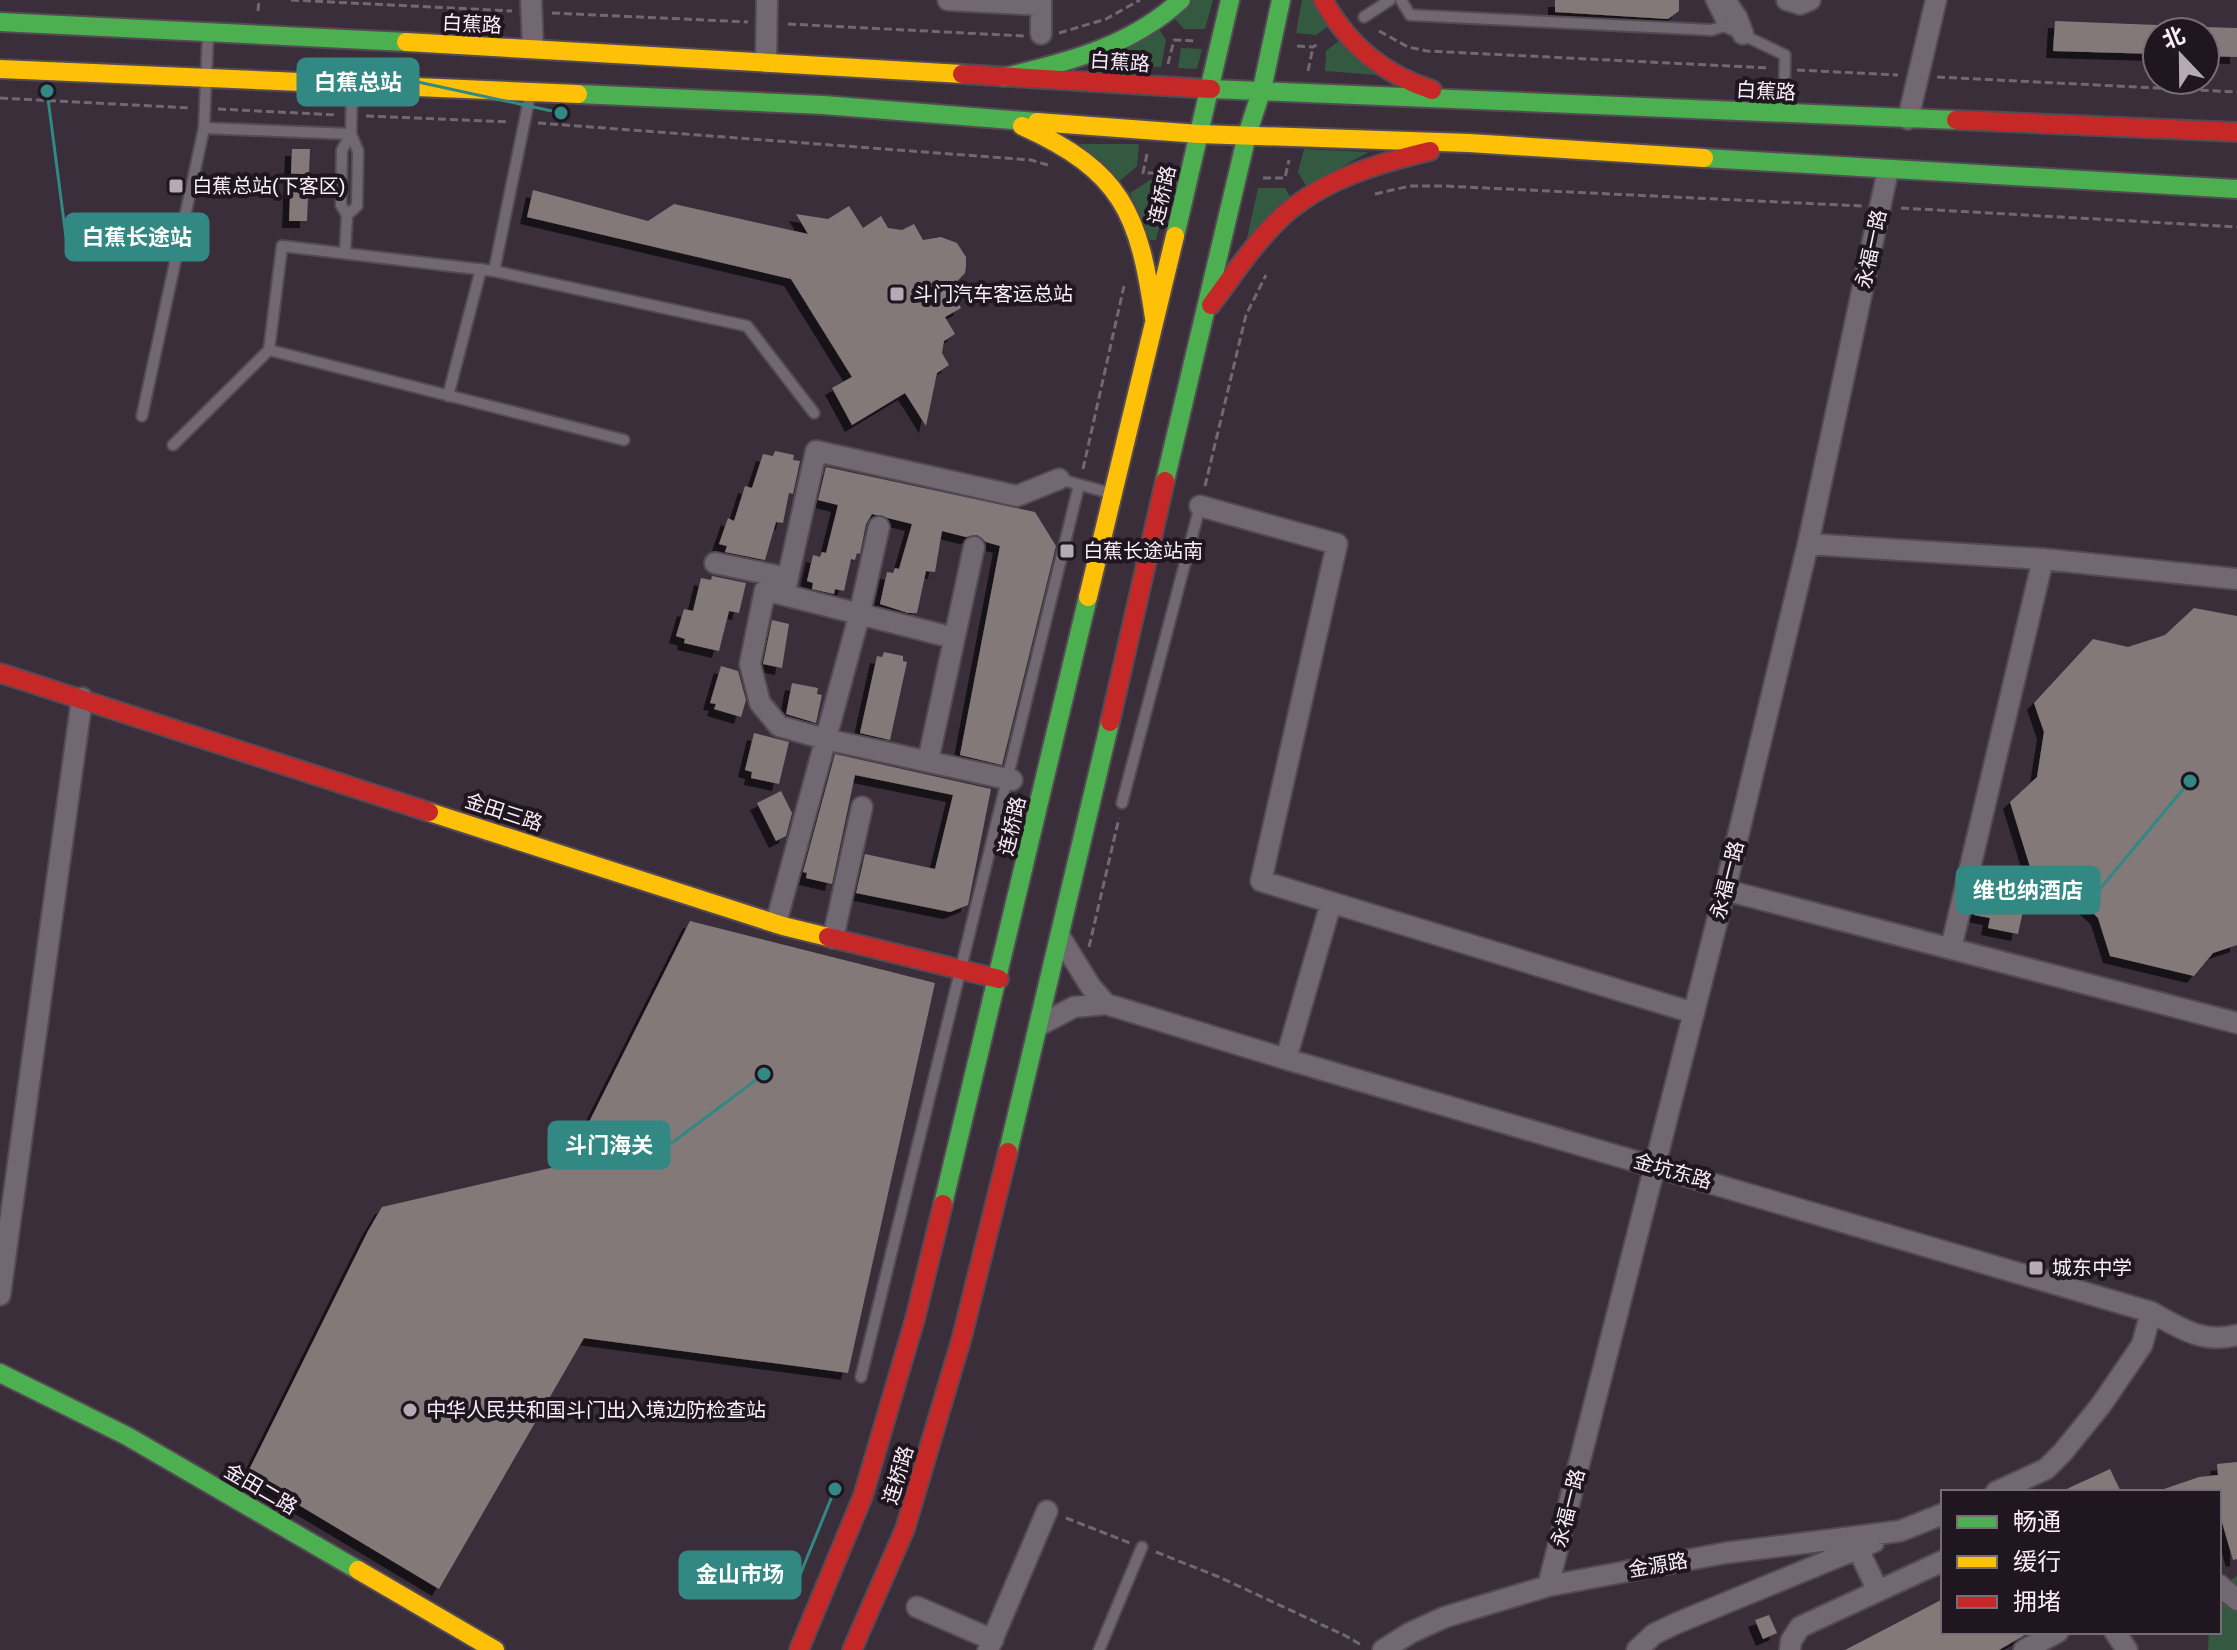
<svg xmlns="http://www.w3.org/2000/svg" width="2237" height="1650" font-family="Arial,'Noto Sans SC',sans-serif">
  <defs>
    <filter id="shadow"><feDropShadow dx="-7" dy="7" stdDeviation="0" flood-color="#0009"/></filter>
  </defs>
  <rect width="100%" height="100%" fill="#392e39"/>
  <path fill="#345941" d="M1192,0H1213L1205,29H1184L1174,18Z
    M1302,0H1317L1330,25L1316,35L1296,33Z
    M1158,28L1166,40L1161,67L1093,65Z
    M1340,40L1377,75L1325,71L1326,51Z
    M1181,48L1202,49L1197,69L1178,68Z
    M1079,144H1139L1137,166L1120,181Z
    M1304,149L1369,152L1306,186L1298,172Z
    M1150,180L1170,182L1156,240H1150L1130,193Z
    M1258,188H1285L1291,198L1247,238Z
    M2237,1576V1650H2208L2209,1632H2219V1587Z"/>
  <path fill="#837979" filter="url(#shadow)" d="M1555,0H1679V11L1668,19L1555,12Z
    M2055,21L2157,25V54L2053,51Z
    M2205,27L2237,28V57L2205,56Z
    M292,149H310L307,221H289Z
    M533,190L648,221L674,204L808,234L796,214L828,219L849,206L863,228L881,216L888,228L902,230L914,224L923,240L941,237L957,243L966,257V266L965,273L950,289L961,308L945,317L955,334L944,341L942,353L949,365L937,373L926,426L905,393L852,425L832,388L852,377L791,279L527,217Z
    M775,451L794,455L793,460L800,461L793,494L789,493L783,523L776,522L765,560L725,552L727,546L719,544L728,518L734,521L745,486L752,488L763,454L773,456Z
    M826,467L1035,512L1056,546L1002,765L960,755L1000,546L986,542L977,535L966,537L942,531L935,572L926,571L917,613H908L880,604L887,572L893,573L895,568L899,569L912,524L872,514L866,524L860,554L857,553L855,560L851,559L844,591L835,589L834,594L812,589L813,583L807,581L813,555L820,557L822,552L826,553L838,505L818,500Z
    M712,576L746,583L739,613L729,611L719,651L684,643L685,639L676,636L684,609L693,611L701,578L711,580Z
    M2194,608L2237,616V945L2213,953L2194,976L2110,956L2098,918L2073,894L2035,883L2010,802L2037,777L2044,732L2034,703L2093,639L2128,647L2165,635Z
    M772,620L789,624L782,668L763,664Z
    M884,652L903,656V661L907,662L890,740L860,733L877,656L882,657Z
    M721,666L738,671L746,700L741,717L714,709L716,704L710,703Z
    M792,683L818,688L817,694L822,695L816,723L786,714Z
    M754,733L789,742L779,784L751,778L752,772L745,770Z
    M835,754L991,789L968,905L950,912L856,893L865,854L935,869L953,795L855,775L832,884L806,878L807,873L803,872Z
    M781,791L792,813L786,836L776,841L757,803Z
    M2002,882L2028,888L2018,934L1988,928L1990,918L1974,915L1980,889L1999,893Z
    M690,921L935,983L848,1373L584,1338L439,1589L247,1474L368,1231L382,1207L568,1164Z
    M2237,1462V1559L2233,1560L2219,1512V1492H2162L2161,1490L2199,1477L2218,1475L2217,1464Z
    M2110,1469L2121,1492H2060Z
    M1943,1599V1632H2030L1999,1650H1845Z
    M1769,1615L1777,1633L1763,1639L1755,1620Z"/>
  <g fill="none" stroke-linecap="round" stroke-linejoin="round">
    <defs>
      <path id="lane" d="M1401,0L1410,15L1712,30L1724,26
        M1711,0L1724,26L1785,55L1784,109
        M1364,17L1390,0
        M204,128L351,134
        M347,215L357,206L358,151L351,134L352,87
        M345,253L347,215L341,205L342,150L351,134
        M494,271L530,95
        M269,350L624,440
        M448,396L481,269
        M142,416L204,128L208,34
        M173,445L269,350L282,246L494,271L747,326L814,413
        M1059,479L1110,493
        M1122,803L1200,506
        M861,1377L1079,485
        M1099,1650L1142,1547"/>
      <path id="street" d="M531,0L533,48
        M948,0L1041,5
        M1725,0L1737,18L1743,34
        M1787,0L1800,4L1810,0
        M1041,34V0
        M766,62L767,0
        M1908,119L1936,0
        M1200,506L1337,544L1261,881L1694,1013
        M1808,544L2043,559L2237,579
        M715,563L788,578
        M784,595L816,451L1017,496L1059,479
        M954,638L765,590L750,664L760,703L779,726L825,739L1012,780
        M928,761L974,547
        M1725,890L2237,1023
        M776,923L859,616L879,527
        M1060,937L1091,987L1106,1004
        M833,938L862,807
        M1951,948L2043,559
        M1040,1025L1074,1007L1106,1004L1286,1059L2151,1312C2180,1328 2203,1344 2237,1335
        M1286,1059L1331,903
        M0,1295L82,698
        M1996,1492L2046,1469L2063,1452L2101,1405L2142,1345L2151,1312
        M1858,1549L1878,1591
        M2219,1585L2237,1600
        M1548,1586L1725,890L1808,544L1888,170
        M917,1607L993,1640
        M2115,1632L2127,1650
        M988,1650L1047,1511
        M1383,1650L1410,1633L1445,1617L1548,1586L1725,1553L1900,1531L1943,1514
        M1637,1650L1654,1634L1677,1623L1874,1542
        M1790,1650L1791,1641L1800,1627L1943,1561
        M2024,1650L2058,1632"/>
      <path id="fast" d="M0,22L406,42
        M1004,77C1069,62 1131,46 1181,0
        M1211,89L1956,120
        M578,94L823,105L1037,122
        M1704,158L2237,189
        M1175,236L1230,0
        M1165,481L1247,135L1262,89L1281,0
        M1008,1152L1110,722
        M943,1204L1088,597
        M0,1373L127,1436L358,1570"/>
      <path id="slow" d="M406,42L962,74
        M0,69L578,94
        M1037,122L1199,134
        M1022,126C1122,171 1139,213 1154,318
        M1199,134L1469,143L1704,158
        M1088,597L1175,236
        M429,812L783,926L828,937
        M358,1570L495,1650"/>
      <path id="jam" d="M1323,0C1348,45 1383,74 1432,90
        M962,74L1211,89
        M1956,120L2237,132
        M1211,305C1234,274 1256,240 1285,214C1325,179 1379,163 1430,151
        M0,673L429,812
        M1110,722L1165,481
        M828,937L999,979
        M799,1650L863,1496L915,1319L943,1204
        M852,1650L905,1529L962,1337L1008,1152"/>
    </defs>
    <use href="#lane" stroke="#544a54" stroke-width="14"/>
    <use href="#street" stroke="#544a54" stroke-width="24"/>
    <use href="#fast" stroke="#544a54" stroke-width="22"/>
    <use href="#slow" stroke="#544a54" stroke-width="22"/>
    <use href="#jam" stroke="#544a54" stroke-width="22"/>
    <path stroke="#716970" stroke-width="3" stroke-dasharray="8 4" stroke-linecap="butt" d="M291,0L512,11
      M258,11L259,0
      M552,13L748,22
      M788,24L1024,36
      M1379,31L1408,47L1427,51L1770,68
      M1059,33L1106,19L1140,0
      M1297,46L1313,47L1320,43
      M1168,64L1174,40L1197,41
      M1797,70L1898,75
      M1308,71L1313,47
      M1937,77L2237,92
      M0,98L191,108
      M218,109L338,115
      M366,116L510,122
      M538,123L1031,160L1048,165
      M1147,154L1143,173H1164
      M1263,178H1285L1289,160
      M1375,194L1410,186H1444L1862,206
      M1901,208L2237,227
      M1083,469L1124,286
      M1205,486L1246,315L1266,275
      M1089,947L1119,818
      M1066,1518L1130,1543
      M1156,1552L1219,1577L1346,1636L1363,1646"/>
    <use href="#lane" stroke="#716871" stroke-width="10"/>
    <use href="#street" stroke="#716871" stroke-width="20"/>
    <use href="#fast" stroke="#4caf50" stroke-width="18"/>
    <use href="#slow" stroke="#ffc107" stroke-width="18"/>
    <use href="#jam" stroke="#c62828" stroke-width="18"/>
  </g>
  <g fill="#b7aab7" stroke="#1f161f" stroke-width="3">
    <rect x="168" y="178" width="16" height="16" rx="4"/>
    <rect x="889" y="286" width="16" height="16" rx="4"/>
    <rect x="1059" y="543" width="16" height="16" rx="4"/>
    <rect x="2028" y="1260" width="16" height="16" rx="4"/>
    <circle cx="410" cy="1410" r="8"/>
  </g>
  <g text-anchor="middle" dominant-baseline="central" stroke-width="8" stroke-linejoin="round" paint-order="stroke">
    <g font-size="20" fill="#fbedfb" stroke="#1f161f">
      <text transform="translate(472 24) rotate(3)">白蕉路</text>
      <text transform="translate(1120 62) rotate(4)">白蕉路</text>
      <text transform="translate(1766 91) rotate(3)">白蕉路</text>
      <text transform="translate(1162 195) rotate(-77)">连桥路</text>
      <text transform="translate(1871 249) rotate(-78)">永福一路</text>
      <text transform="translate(504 812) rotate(18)">金田三路</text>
      <text transform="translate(1012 826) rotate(-77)">连桥路</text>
      <text transform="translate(1727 880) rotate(-76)">永福一路</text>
      <text transform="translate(1673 1171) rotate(16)">金坑东路</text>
      <text transform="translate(898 1475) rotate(-73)">连桥路</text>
      <text transform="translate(261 1489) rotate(30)">金田二路</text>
      <text transform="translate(1568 1508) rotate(-76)">永福一路</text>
      <text transform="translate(1658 1565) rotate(-10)">金源路</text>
    </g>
    <g font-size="20" fill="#fbedfb" stroke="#1f161f" text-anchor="start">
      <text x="192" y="186">白蕉总站(下客区)</text>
      <text x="913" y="294">斗门汽车客运总站</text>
      <text x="1083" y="551">白蕉长途站南</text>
      <text x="2052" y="1268">城东中学</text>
      <text x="426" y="1410">中华人民共和国斗门出入境边防检查站</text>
    </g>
  </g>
  <path fill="none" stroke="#328883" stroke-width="3" d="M561 113L418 82M47 91L66 237M2190 781L2099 890M764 1074L669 1145M835 1489L800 1575"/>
  <g fill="#328883" stroke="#1f161f" stroke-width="3">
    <circle cx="561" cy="113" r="8"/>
    <circle cx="47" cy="91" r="8"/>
    <circle cx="2190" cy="781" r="8"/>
    <circle cx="764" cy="1074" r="8"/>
    <circle cx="835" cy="1489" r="8"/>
  </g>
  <g fill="#328883" stroke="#328883" stroke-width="3">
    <rect x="298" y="59" width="120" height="46" rx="8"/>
    <rect x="66" y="214" width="142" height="46" rx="8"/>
    <rect x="1957" y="867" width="142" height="46" rx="8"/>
    <rect x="549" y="1122" width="120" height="46" rx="8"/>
    <rect x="680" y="1552" width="120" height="46" rx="8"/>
  </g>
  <g font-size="22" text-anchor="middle" font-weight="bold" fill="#fff">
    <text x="358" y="90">白蕉总站</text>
    <text x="137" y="245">白蕉长途站</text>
    <text x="2028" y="898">维也纳酒店</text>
    <text x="609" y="1153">斗门海关</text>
    <text x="740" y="1582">金山市场</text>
  </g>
  <rect x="1941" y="1490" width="280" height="144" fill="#1f161f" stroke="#776c77" stroke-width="2"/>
  <rect x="1957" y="1516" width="40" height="12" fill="#4caf50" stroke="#776c77" stroke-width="2"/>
  <text x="2013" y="1530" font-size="24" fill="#fbedfb">畅通</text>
  <rect x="1957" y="1556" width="40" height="12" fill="#ffc107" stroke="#776c77" stroke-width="2"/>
  <text x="2013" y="1570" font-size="24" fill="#fbedfb">缓行</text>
  <rect x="1957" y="1596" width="40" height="12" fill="#c62828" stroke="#776c77" stroke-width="2"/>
  <text x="2013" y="1610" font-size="24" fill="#fbedfb">拥堵</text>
  <g transform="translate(2181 56) rotate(338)"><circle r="38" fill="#1f161f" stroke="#776c77" stroke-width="2"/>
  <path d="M0-6L14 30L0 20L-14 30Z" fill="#b7aab7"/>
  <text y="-12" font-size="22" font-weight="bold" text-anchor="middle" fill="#fbedfb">北</text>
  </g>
</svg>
